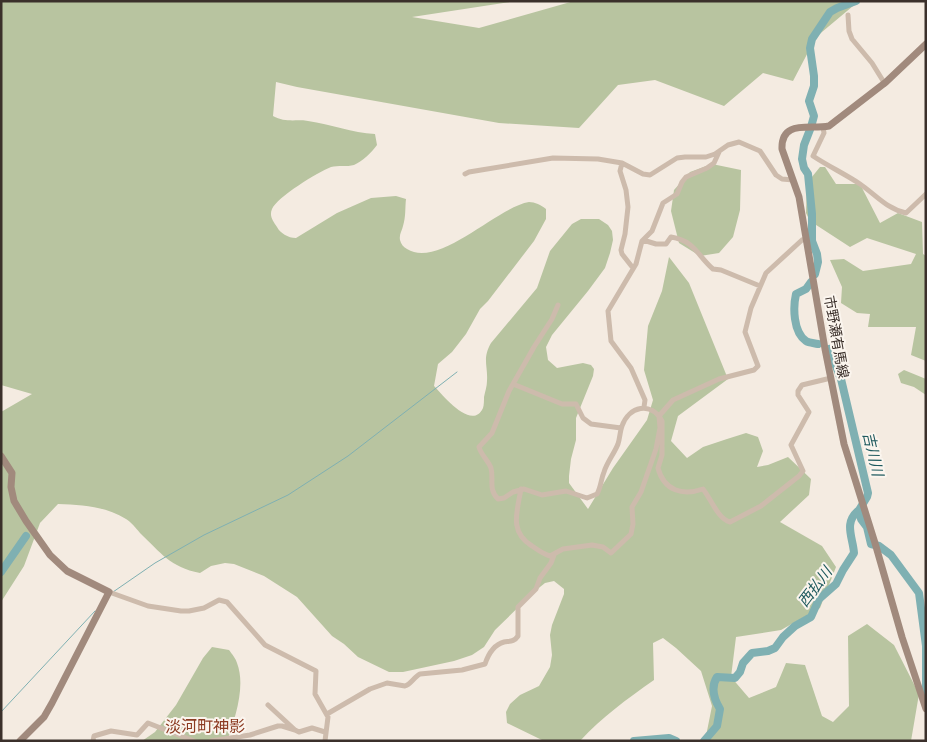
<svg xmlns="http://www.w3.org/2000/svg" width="927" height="742" font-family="'Fira Sans Condensed','Noto Sans JP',sans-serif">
  <rect width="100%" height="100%" fill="#f4ebe1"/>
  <path fill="#b8c4a0" d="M1,1H516L412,17L479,28L574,1H859L816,37L793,81L763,73L724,106L655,80L618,85L579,128L499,123L297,87L276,82L273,116C285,123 296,119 308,121C331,124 352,133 375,134L377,145C371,153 363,161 354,165C347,167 338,165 331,167C318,172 277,197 272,209C269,216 273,221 277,227C280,233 288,238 296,238L337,213L371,198L396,196L406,199C405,207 406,217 403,226C402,231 399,234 400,240C401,244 403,247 407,249C439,269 497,207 529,202C535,202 541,205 546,209V219L534,241L488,301L480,309L466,334L452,352L438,364L434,386C442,394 472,432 483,408C484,405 484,400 484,397C485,392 487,386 487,381C488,365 482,359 491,343L537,288L550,251L572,224L581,219H599L608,225L612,231L613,240L610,253L605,268L588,291L552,335L546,347L548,360L557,368L583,363L591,365L594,369L593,376L576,418V440L571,459L569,476V483L588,509L613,468L647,420L653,400L644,370L648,326L662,291L669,257L689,283L728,379L678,416L671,441L687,458L703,447L727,439L746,433L758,437L763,451L757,467L768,465L788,457L811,479L809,495L780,522L822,546L836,567L820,608L781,630L736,637L731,677L749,698L776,687L786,663L805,665L822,716L833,722L849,706L848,636L867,624L894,645L919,694L911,741H705L712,706L701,671L676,648L663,638L653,643L654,680C627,699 602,717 580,741H544L507,723L506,712L510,704L520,695L539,686L550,667L552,655L550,635L552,625L564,594V589L554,581L545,583L535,591L495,630L484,647L472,655L454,661L403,672H389L358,657L344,644L332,636L297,597L264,576L234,564L225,563L211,566L200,573C170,567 161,553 140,533C136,528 131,522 126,519C105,506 82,505 58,504L40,523L24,566L1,602V412L32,394L1,385Z
    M712,164L741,170L740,210L733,237L719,253L700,256L679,243L671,211L674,190L690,172Z
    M820,167H825L836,184H860L880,223L898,213L922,222L923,254L926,256V361L911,355L916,327H868L870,314L857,313L841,303L842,287L830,260L844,259L863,271L911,264L916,254L867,238L850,247L810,221L806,213L807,183Z
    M904,370L926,379V395L914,387L901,383L898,374Z
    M212,647L229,650C232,654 236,659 237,663C246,686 235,719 227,741H142L155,732L176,705L203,658Z"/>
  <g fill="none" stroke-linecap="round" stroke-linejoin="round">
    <path stroke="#7fb0b2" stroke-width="1" d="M113,592L155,563L204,535L288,495L348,456L457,372
      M1,712L95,611"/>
    <path stroke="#7fb0b2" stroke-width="8" d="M815,274L818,262L817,254L812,241V214L808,174L804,168L802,159L804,145L811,127L814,116L809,101L814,86V76L810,48L812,39L830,12L837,8L856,1
      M811,282L806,289L796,294C793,307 793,332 806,341C809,343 814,343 818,344
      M829,349L841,379L868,493L867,497L859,510L861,519L867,527L871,544L879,546L891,555L919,593L926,646V694
      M1,572L26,536
      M634,741L669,738L676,741
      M704,741L717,726L720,709C714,699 710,688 717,677L735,678L740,672L743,663L752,653L768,651L775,648L783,637L795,626L811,617L819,599L836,584L843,570L854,553C853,537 843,523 859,510"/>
    <path stroke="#cdbbac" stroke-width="5" d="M848,15L849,31L852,39L872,63L885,84
      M823,127L824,133L813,156C828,166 845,174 860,184C876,195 887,209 906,213L926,194
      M622,163L620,171L626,190L628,207L625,234L621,250L622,254L633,268
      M465,174L469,172L553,158L598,159L622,163L643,174L650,175L677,158L685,157H706L715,154L728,145L739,142L760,151L776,175L782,179L793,180
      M643,240L656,244H666L671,237C695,241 697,255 713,269L721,270L760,286
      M558,305L552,319L534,347L509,391L492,433L479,447C481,455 488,460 491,468C494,480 488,489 498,499L504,498L513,492L524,489L542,495L566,491L587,498L597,494C601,487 601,479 604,472C607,462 614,454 618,444C620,438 620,431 622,426C629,406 651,401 662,421V455L658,468C664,491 683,496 703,489C711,499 718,519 730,522L761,506L799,476L803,471L791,445L809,412L798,395V391L802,385L831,378
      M513,384L562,404H576L583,418L591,424L621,428
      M644,407L645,400L631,368L611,341L608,311L636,264L642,241L652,231L663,203L677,194L682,182L686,177L707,168L714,163L719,152
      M521,489C517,512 509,532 532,546C538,550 543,554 550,556L563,549L592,545L603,547L611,553L631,534L633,524L632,507L641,492L656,449L660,428L659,416L673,400L684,395L719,379L754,370L758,366L745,332L751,308L766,273L802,240L806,239
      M109,592L148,606L181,611H189L204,608L219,600L227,602L265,645L316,671L315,694L328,717L325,741
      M268,705L295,730L299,732L312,728L325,732
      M327,714L370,689L387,683L405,686C411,684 414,677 420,674L462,670L485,664C488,655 493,645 504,642C510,641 514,642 518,636V607L536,589L540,578L551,563L554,555
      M93,741L94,736L111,731L137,735L148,723L194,741
      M211,741L250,735L278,726H282L295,730"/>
    <path stroke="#a18a7d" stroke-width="7" d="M926,44L886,82L829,126C810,130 781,119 782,149L799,197L825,349L844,444L875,543L902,637L926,709
      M1,456L12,473L11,487L14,501L26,521L50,555L67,571L109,592L52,703L44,717L20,741"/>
  </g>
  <g text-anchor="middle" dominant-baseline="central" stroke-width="4" stroke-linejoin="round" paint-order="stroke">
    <g font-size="14" fill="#3b302b" stroke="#fbf5ee">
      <text transform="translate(836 337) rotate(80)">市野瀬有馬線</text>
    </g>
    <g font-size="15" font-style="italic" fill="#1f5a5e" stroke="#fbf5ee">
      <text transform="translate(873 454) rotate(77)">吉川川</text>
      <text transform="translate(815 587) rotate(-53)">西払川</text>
    </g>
    <g font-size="16" fill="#8c3b22" stroke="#fbf5ee">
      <text x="205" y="726">淡河町神影</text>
    </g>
  </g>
  <rect width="927" height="742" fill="none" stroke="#3b302b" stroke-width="5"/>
</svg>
